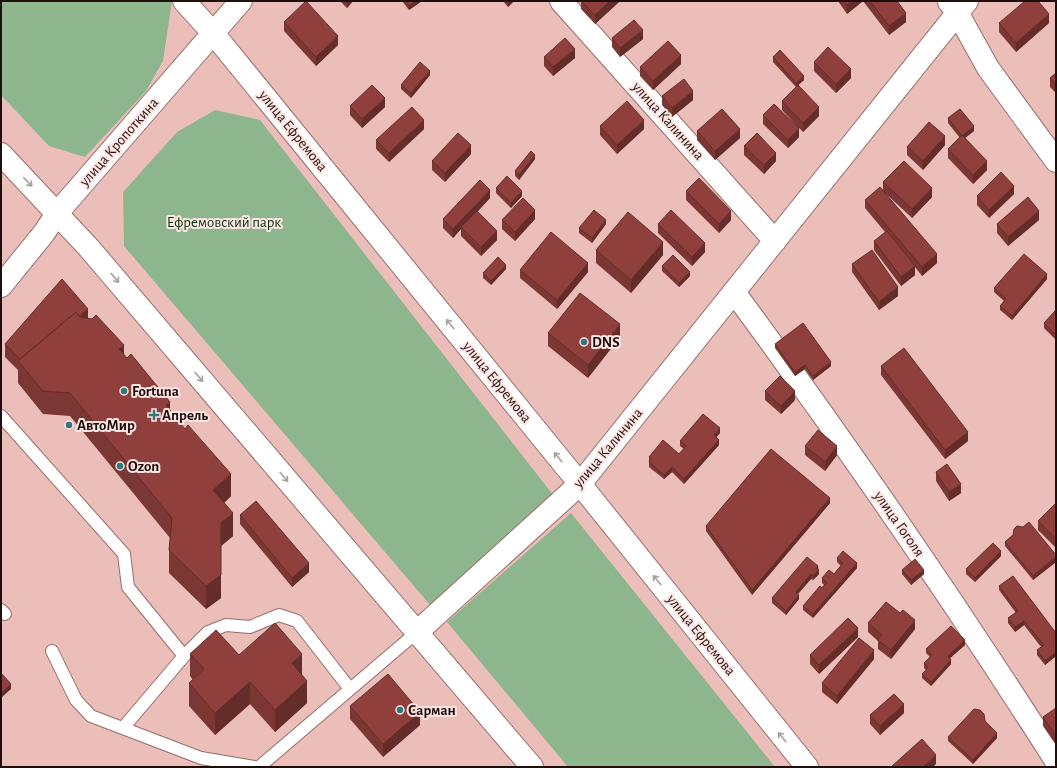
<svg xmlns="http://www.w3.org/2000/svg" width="1057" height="768" font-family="'Alegreya Sans',sans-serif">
  <rect width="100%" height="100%" fill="#ecbeba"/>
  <path fill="#8eb68e" d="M1,1H172L163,61L146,91L85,157L49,146L1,95Z
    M215,110L260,120L554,496L431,606L124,246L123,192L177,132Z
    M571,513L775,767H568L447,622Z"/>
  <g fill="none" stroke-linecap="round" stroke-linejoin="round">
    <defs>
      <path id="service" d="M1,416L124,554L128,587L184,656
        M1,610L5,614
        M52,651L76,700L91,716L201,758L254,767
        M123,728L184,656L208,632L226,625L250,627L279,615L297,621L350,689
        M259,767L416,633"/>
      <path id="minor" d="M561,1L775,241
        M949,2L957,12L988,68L1056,161
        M734,292C847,445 954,601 1056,761
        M416,633L580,484L967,1"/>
      <path id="primary" d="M184,1L213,33L580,484L807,767
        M1,154L89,248L532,767
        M1,286L44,233L58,212L241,1"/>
    </defs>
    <use href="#service" stroke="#966d69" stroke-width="14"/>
    <use href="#minor" stroke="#966d69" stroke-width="24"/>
    <use href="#primary" stroke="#966d69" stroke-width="24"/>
    <use href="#service" stroke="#fff" stroke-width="12"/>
    <use href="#minor" stroke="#fff" stroke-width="22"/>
    <use href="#primary" stroke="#fff" stroke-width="22"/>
  </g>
  <path fill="#7b3734" d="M340,1H353L347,8Z
    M402,1H422L409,10Z
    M503,1H514L508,7Z
    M581,1H620L595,24L581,9Z
    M838,1H897L906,22L889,35L863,1L847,14Z
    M284,22L338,45L316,66L284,31Z
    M999,23H1049L1016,52L999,32Z
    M612,38L643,39L620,57L612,47Z
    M544,57L575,58L553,76L544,66Z
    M773,57L804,80L796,87L773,62Z
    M814,62L851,78L836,93L814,71Z
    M681,64L653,90L640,76V67Z
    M1056,73V93L1050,87V78Z
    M430,75L411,98L401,89V85Z
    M662,96L693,100L672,117L662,105Z
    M782,101L819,116L803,132L782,110Z
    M350,106L385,107L362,128L350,115Z
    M763,115L799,137L788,148L763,124Z
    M948,118L974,131L965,138L987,170L973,184L948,158V149L960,138L948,123Z
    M600,126L644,129L617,154L600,135Z
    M424,129L389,162L376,149V140Z
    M697,131L740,138L715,160L697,140Z
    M945,145L923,170L907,155V147Z
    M744,146L776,161L764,174L744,155Z
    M471,154L445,182L432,170V161Z
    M535,159L519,180L515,176V171Z
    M883,182L932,197L912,218L883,191Z
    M496,188L522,196L511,208L496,193Z
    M686,191L731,220L719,233L686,200Z
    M1014,194L989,218L977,205V196Z
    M490,198L477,212L497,240L481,256L461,236V229L453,238L443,228V219Z
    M865,200L937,263L922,276L915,267V275L901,286L874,250V241L885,232L865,208Z
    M535,219L515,241L502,229V220Z
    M1039,220L1008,246L997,233V224Z
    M606,224L592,243L579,233V228Z
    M658,224L705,252L692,266L658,233Z
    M596,250L663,255L631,293L596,263Z
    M852,264L898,296L879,310L852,272Z
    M662,266L690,276L679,287L662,271Z
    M506,269L491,285L483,278V273Z
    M520,270L588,272L557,309L520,278Z
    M1047,279L1012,320L1000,310V306L1004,301L994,292V288Z
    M1056,310L1055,339L1044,328V323Z
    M88,319L124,355L170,411L231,496L224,503L233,536L221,546V598L206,609L169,573V550L170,538L70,416L43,414L18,383V370L5,357V344Z
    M548,333L620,337L588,378L548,346Z
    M775,344L831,366L813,380L805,369L795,376L775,348Z
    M881,366L968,441L945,459L881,375Z
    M765,391L795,400L781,414L765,400Z
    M720,433L716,437L719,445L684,484L672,472L664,479L649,467V457L679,454L684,449L680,446V441Z
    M805,446L837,455L825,471L805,455Z
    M936,472L961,493L949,501L936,481Z
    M830,503L752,595L706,531V526Z
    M1056,504V548L1038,530V521Z
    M240,515L309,572L292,587L240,524Z
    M1013,535L1056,555V562L1033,580L1005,546V542Z
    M1001,556L975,582L966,574V569Z
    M837,558L857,568L813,618L803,610V606L824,585L822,583V578L834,574L841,566L837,562Z
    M818,569L819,574L813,580L811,579L798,594L799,599L786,615L772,603V598Z
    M902,570L924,574L911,585L902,574Z
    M999,586L1056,633V656L1045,665L1037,655V650L1041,647L1024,625L1015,632L1008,623V618L1016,613L999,590Z
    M868,623L915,629L891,659L878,649V641L868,632Z
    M858,637L819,674L810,664V655Z
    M965,645L950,658L951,664L931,686L922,678V674L926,670L924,668V663L930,657L926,653V649Z
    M190,654L239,655L302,675L307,703L275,732L250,704L215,735L189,706V683L193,680L190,676Z
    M874,659L837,704L822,692V683Z
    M350,706L420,725L383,757L350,719Z
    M1056,708V745L1043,726V717Z
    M904,713L880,735L870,724V715Z
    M948,737L997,738L973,764L948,741Z"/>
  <path fill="#642d2a" d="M347,1H353L347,8Z
    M416,1H422L409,10V6Z
    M508,1H514L508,7Z
    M610,1H620L595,24V15Z
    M852,1H863L847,14V5Z
    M906,13V22L889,35V26Z
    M1049,14V23L1016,52V43Z
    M643,30V39L620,57V48Z
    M338,36V45L316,66V57Z
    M575,49V58L553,76V67Z
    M681,55V64L653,90V81Z
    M851,69V78L836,93V84Z
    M430,71V75L411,98V93Z
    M804,76V80L796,87V83Z
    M693,91V100L672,117V108Z
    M385,98V107L362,128V119Z
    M819,107V116L803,132V123Z
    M424,120V129L389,162V153Z
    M644,120V129L617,154V145Z
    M974,126V131L962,140V136Z
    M799,128V137L788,148V140Z
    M740,129V138L715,160V151Z
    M945,136V145L923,170V161Z
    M471,145V154L445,182V173Z
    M776,153V161L764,174V165Z
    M535,155V159L519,180V175Z
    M987,161V170L973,184V175Z
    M1014,186V194L989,218V210Z
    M932,188V197L912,218V209Z
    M490,190V198L462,228L461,227V229L453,238V229Z
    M522,191V196L511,208V203Z
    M535,210V219L515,241V232Z
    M731,211V220L719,233V224Z
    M1039,211V220L1008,246V237Z
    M606,220V224L592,243V238Z
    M497,231V240L481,256V247Z
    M663,242V255L631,293V280Z
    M705,243V252L692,266V257Z
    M937,254V263L922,276V267Z
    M588,263V272L557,309V300Z
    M506,265V269L491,285V281Z
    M915,266V275L901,286V277Z
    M690,272V276L679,287V283Z
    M1047,274V279L1012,320V316Z
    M898,287V296L879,310V302Z
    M88,309V322L22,362Z
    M620,324V337L588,378V365Z
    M124,345V368L119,349Z
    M831,362V366L813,380V376Z
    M805,365V369L795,376V372Z
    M795,391V400L781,414V406Z
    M170,402V425L166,405Z
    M720,428V433L714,440V435Z
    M968,432V441L945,459V450Z
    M719,440V445L684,484V479Z
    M837,446V455L825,471V462Z
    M672,467V472L664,479V475Z
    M231,474V496L213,513V490Z
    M961,484V493L949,501V492Z
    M830,498V503L752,595V590Z
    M233,513V536L221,546V598L206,609V586L221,523Z
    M1001,551V556L975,582V578Z
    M1056,557V562L1033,580V576Z
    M309,563V572L292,587V578Z
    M857,563V568L813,618V614Z
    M818,566L819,574L813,580V576L816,568Z
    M924,570V574L911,585V580Z
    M811,574V579L796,596V592Z
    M799,595V599L786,615V611Z
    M915,620V629L891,659V650Z
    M1024,621V625L1015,632V627Z
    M858,628V637L819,674V665Z
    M965,640V645L948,660V656Z
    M874,650V659L837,704V696Z
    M1056,652V656L1045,665V661Z
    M302,654V677L292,663Z
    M951,660V664L931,686V682Z
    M307,681V703L275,732V710Z
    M250,682V704L215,735V713Z
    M11,684V689L1,698V694Z
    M904,704V713L880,735V726Z
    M420,712V725L383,757V744Z
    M997,733V738L973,764V760Z
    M936,755V764L933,767H923Z"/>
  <path fill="#8f403c" stroke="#642d2a" d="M306,1L338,36L316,57L284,22Z
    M406,1H416L409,6Z
    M581,1H610L595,15Z
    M844,1H852L847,5Z
    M870,1H897L906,13L889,26Z
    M1025,1H1038L1049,14L1016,43L999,23Z
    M634,20L643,30L620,48L612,38Z
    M565,38L575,49L553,67L544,57Z
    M668,41L681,55L653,81L640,67Z
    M828,47L851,69L836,84L814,62Z
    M780,50L804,76L796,83L773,57Z
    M420,62L430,71L411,93L401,85Z
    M1056,73V85L1050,78Z
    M684,79L693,91L672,108L662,96Z
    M372,85L385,98L362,119L350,106Z
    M798,85L819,107L803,123L782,101Z
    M627,101L644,120L617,145L600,126Z
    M774,104L799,128L788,140L763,115Z
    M412,107L424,120L389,153L376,140Z
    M722,109L740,129L715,151L697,131Z
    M960,109L974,126L962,136L948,118Z
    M929,122L945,136L923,161L907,147Z
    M458,133L471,145L445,173L432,161Z
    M757,133L776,153L764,165L744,146Z
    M962,135L987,161L973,175L948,149Z
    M531,151L535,155L519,175L515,171Z
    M904,161L932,188L912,209L883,182Z
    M1001,172L1014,186L989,210L977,196Z
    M507,176L522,191L511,203L496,188Z
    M699,178L731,211L719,224L686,191Z
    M480,180L490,190L453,229L443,219Z
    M880,187L937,254L922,267L865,200Z
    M1028,197L1039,211L1008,237L997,224Z
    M523,198L535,210L515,232L502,220Z
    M594,210L606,220L592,238L579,228Z
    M671,210L705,243L692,257L658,224Z
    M477,211L497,231L481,247L461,227Z
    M628,212L663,242L631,280L596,250Z
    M887,231L915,266L901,277L874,241Z
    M551,232L588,263L557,300L520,270Z
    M872,250L898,287L879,302L852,264Z
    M1024,254L1047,274L1012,316L1000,306L1006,299L994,288Z
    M673,255L690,272L679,283L662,266Z
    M498,257L506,265L491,281L483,273Z
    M62,279L88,309L79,316L76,312L20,359L5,344Z
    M580,293L620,324L588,365L548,333Z
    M1056,310V333L1055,334L1044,323Z
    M76,312L80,317L92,319L96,315L124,345L119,349L127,358L131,354L170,402L166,405L185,429L188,425L231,474L213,490L233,513L221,523V575L206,586L169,550L172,518L70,393L43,391L18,361Z
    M803,323L831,362L813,376L805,365L795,372L775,344Z
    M904,348L968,432L945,450L881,366Z
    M780,376L795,391L781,406L765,391Z
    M703,414L720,428L714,435L719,440L684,479L672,467L664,475L649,462L651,459L649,457L663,440L679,454L686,446L680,441Z
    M818,430L837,446L825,462L805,446Z
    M771,449L830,498L752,590L706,526Z
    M947,464L961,484L949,492L936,472Z
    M256,501L309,563L292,578L240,515Z
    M1056,503V539L1038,521Z
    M1029,522L1056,555V557L1033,576L1005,542L1013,535L1014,529L1017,526L1023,527Z
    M993,543L1001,551L975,578L966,569Z
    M843,551L857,563L813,614L803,606L820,586L822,588L827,583L822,578L829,570L834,574L843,563L837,558Z
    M807,557L818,566L816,568L819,570L813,576L811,574L796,592L799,595L786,611L772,598Z
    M915,559L924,570L911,580L902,570Z
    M1013,576L1056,633V652L1045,661L1037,650L1044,645L1024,621L1015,627L1008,618L1018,611L999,586Z
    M886,602L900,613L903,610L915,620L891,650L878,640L882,635L868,623Z
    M848,618L858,628L819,665L810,655Z
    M275,623L302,654L292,663L307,681L275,710L250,682L215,713L189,683L204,669L190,654L216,630L239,655Z
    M951,626L965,640L948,656L951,660L931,682L922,674L928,668L924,663L932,655L926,649Z
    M859,638L874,650L837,696L822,683Z
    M1,673L11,684L1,694Z
    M388,674L420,712L383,744L350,706Z
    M894,694L904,704L880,726L870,715Z
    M1056,708V736L1043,717Z
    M974,709L980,710L984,714L985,721L997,733L973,760L948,737Z
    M922,739L936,755L923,767H891Z"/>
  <defs><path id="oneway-shaft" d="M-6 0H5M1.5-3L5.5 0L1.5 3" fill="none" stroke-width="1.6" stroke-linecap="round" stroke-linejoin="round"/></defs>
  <g stroke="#a59f9e">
    <use href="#oneway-shaft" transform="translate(28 182) rotate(46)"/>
    <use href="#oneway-shaft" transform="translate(115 278) rotate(50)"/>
    <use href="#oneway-shaft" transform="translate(450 324) rotate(-129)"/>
    <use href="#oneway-shaft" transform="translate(199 377) rotate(50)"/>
    <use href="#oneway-shaft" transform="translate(558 457) rotate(-129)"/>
    <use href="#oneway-shaft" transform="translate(284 477) rotate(50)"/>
    <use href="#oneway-shaft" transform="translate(657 580) rotate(-129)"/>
    <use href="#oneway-shaft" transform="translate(782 737) rotate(-129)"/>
  </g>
  <g fill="#307880" stroke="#fde5e3" stroke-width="1.5">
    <circle cx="584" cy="342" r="4"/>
    <circle cx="124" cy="391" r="4"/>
    <path d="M152 409h4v4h4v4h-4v4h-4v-4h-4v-4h4z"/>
    <circle cx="69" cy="425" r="4"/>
    <circle cx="120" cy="466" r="4"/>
    <circle cx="400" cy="710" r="4"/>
  </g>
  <g text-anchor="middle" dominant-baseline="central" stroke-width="4" stroke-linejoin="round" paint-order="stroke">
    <g font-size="15" fill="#1e0f0d" stroke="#fde5e3">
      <text transform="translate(668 121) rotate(48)">улица Калинина</text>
      <text transform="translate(293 131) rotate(51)">улица Ефремова</text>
      <text transform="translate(119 142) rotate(-49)">улица Кропоткина</text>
      <text transform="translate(497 382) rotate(51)">улица Ефремова</text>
      <text transform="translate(608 448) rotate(-50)">улица Калинина</text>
      <text transform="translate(899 524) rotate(55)">улица Гоголя</text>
      <text transform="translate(701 635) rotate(51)">улица Ефремова</text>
    </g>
    <g font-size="15" fill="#05330b" stroke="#fde5e3">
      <text x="224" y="222">Ефремовский парк</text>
    </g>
    <g font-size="15" font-weight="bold" fill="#1e0f0d" stroke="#fde5e3" text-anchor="start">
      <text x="592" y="342">DNS</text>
      <text x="132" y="391">Fortuna</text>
      <text x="162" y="415">Апрель</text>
      <text x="77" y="425">АвтоМир</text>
      <text x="128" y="466">Ozon</text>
      <text x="408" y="710">Сарман</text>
    </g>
  </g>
  <rect width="1057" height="768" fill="none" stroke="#1e0f0d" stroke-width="4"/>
</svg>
